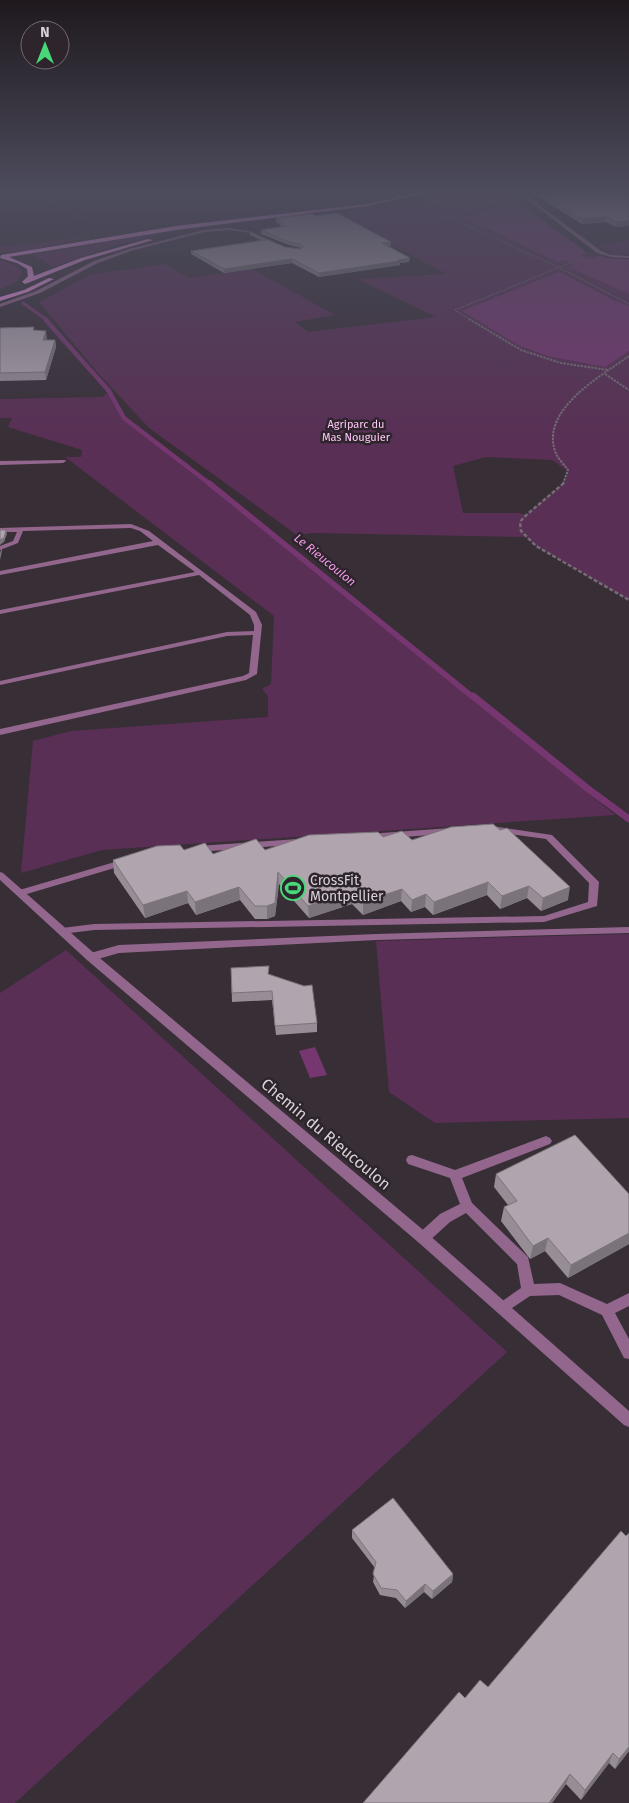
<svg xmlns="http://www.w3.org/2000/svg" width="629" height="1803" font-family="'Fira Sans',sans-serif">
  <rect width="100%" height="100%" fill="#382e36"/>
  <path fill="#592f55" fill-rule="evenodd" d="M446,193H508L586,252L606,258L629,259V600L536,546L526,537L313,533L297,535L149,428L98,373L39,302L90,275L165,264L189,278L252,269L335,315L295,322L308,332L436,317L357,279L446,274L334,214L416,203ZM486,457L552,460L568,471L565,482L526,515L519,513H463L453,466Z
    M176,230L116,245L52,267L43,260L32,255Z
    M95,236L25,251L0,253V247Z
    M629,240V255H613L599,245Z
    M0,260L17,266L22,272C20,283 10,285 0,289Z
    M109,391L124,418L429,661L615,815L102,850L21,873L33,741L71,731L268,717V696L262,689L271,684L274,616L65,457H81L82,450L8,427L12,418H0V399L103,397Z
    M629,934V1118L435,1123L389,1092L376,941Z
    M66,950L507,1352L15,1803H0V993Z"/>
  <path fill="#763670" d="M506,205L522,206L586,252L579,255L590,259L600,255L606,258L629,259V294L569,267L574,264L563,260L558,262L465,218Z
    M559,272L613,300L629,306V351L605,367L548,356L520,346L462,311Z
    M315,1047L327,1075L310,1078L299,1051Z"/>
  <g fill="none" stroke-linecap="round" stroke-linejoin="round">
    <path stroke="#763670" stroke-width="3" d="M23,303L47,320"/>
    <path stroke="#763670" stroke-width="4.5" d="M45,319L109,391L124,418L210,484"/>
    <path stroke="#763670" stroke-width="5.5" d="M209,483L474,698"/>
    <path stroke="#763670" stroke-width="7" d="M473,696L587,788L629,819"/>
    <path stroke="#746c73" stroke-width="1" stroke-dasharray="2 1" stroke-linecap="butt" d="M34,193L96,225
      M432,202L459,193
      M425,208L448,217L455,213L509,198
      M448,217L554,265L629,304
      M471,320L455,310L582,258"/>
    <path stroke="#746c73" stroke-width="2" stroke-dasharray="2.5 1" stroke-linecap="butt" d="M469,319L521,350L561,363L608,370
      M605,374L629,390
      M563,484L568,470C564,464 557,458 555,451C541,409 601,376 629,356"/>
    <path stroke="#746c73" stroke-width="2.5" stroke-dasharray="4 2" stroke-linecap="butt" d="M564,483L524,517L520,522L521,531L536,546L629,600"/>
    <path fill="#93668e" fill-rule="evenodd" d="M65,460L66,461L63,463L0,465V461Z
      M131,524L149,531L256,612L262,625L257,674L246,680L0,735V729L243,676L249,673L253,635L227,636L0,685V681L227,632L254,631V625L250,615L199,575L0,614V610L195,572L158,545L0,575V571L153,541L140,531L131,528L23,531L18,543L0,550V546L13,541L17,532H0V528Z
      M485,825L552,835L599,882L597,906L544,922L94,930L62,934L57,931L62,928L94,924L544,916L588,902L589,883L546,839L482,830L480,828Z
      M450,828L455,831L453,833L368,840L363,837L368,834Z
      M298,839L303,842L301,844L198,852L193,849L198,846Z
      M125,859L128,860L130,862L128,864L20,896L15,893L16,891Z
      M629,927V933L376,940L119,953L91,961L86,957L87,954L119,945L376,934Z
      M546,1136L550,1138L552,1141L550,1144L462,1178L472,1203L528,1257L534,1284L560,1283L607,1304L629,1293V1306L615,1313L629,1339V1359L624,1358L602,1315L559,1295L530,1296L503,1314L498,1312L496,1308L498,1304L521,1288L517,1264L466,1213L450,1222L428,1242L423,1244L418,1242L417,1238L418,1234L440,1214L460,1204L450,1178L408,1164L406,1160L408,1156L412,1155L455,1170Z"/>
    <path fill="#93668e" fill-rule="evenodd" d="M519,193H523L601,251L611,255L629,256V258L611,257L597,253Z
      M230,228L253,232L251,233L230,230L204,232L131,251L98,263L40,293L0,307V304L36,291L94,261L129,249L204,230Z
      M0,872L3,873L95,954L428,1234L629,1411V1427L624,1425L418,1242L87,960L0,880Z"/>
    <path fill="#f598ea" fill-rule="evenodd" d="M415,193H423L368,206L176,230L9,257L32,267L34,276L81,258L148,239L153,240L85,260L25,284L22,282L28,276L27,269L17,263L0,258L1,255L176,226L368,204Z
      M49,278L54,279L28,292L0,301V297L24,290Z"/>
  </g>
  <path fill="#978d96" d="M537,193H627L629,194V226L616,227L606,222L582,224L537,196Z
    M316,216L391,242V246H388L410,258L409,262L400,263V265L319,277L292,263L224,273L191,254V251L261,240L250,235V232L285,247L300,249L301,248L289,245L261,234V230L282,227L276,222V218Z
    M34,327V330L47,338L46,340H55L56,347L46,380L0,381V328Z
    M383,837L412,840L568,900L541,911L527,898L500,909L487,895L433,915L425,907L411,912L401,901L363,915L352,904L309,918L279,884L275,916L267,919H255L240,900L196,915L188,903L145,918L114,873L113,860L184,850L213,854L265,850Z
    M231,968L270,975L317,1023V1032L276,1035L272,1000L232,1002Z
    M496,1174L629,1194V1244L568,1278L545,1251L530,1259L501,1221L504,1207L508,1205L494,1187Z
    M352,1530L453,1574L452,1582L432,1599L424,1592L405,1608L396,1598L380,1595L373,1582L375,1568L352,1538Z
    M488,1687L629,1751L615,1769L609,1763L581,1800L566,1784L552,1803H363L465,1698Z"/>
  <path fill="#7b737a" d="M606,217V222L582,224V219Z
    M629,221V226L616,227V222Z
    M391,242V246L382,247V243Z
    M410,258L409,262L400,263V265L319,277V273Z
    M292,259V263L224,273V269Z
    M46,331L47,338L44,348L43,340Z
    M55,340L56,347L46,380L45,372Z
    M6,530L7,534L4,542L0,545V540Z
    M2,547V551L0,560V553Z
    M278,872L279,884L275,916L267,919V906Z
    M488,882L487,895L433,915L434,902Z
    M529,886L527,898L500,909L502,896Z
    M239,887L240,900L196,915L195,902Z
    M570,887L568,900L541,911L543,898Z
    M402,889L401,901L363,915V902Z
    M187,891L188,903L145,918L143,905Z
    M352,891V904L309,918L308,906Z
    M426,894L425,907L411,912L412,900Z
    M629,1233V1244L568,1278L571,1265Z
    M548,1238L545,1251L530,1259L533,1246Z
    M453,1574L452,1582L432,1599L433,1591Z
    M425,1584L424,1592L405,1608L406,1601Z
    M629,1747V1751L615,1769L619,1759Z
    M613,1753L609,1763L581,1800L585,1790Z
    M570,1774L566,1784L552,1803H549Z"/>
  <path fill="#b0a4ae" stroke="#7b737a" d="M540,193H627L629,194V221L616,222L606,217L582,219Z
    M337,213L391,242L382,243L410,258L398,260L400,261L319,273L292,259L224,269L191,251L266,240L250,232L285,247L300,249L303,247L301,244L289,242L261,230L286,226L276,218L312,214L316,216Z
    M34,327L33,330L46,331L43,340H55L45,372L0,373V328Z
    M0,530H6L4,538L0,540Z
    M493,824L500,830L507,828L570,887L543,898L529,886L502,896L488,882L434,902L426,894L412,900L402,889L363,902L352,891L308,906L278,872L275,903L267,906H255L239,887L195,902L187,891L143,905L113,860L157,846L180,845L184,850L205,843L213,854L256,839L265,850L309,835L378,832L383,837L402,831L412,840L451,827Z
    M269,966L268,974L304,986L312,985L317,1023L275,1026L272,991L232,993L231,968Z
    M575,1135L629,1194V1233L571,1265L548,1238L533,1246L504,1207L517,1201L496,1174Z
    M393,1498L453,1574L433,1591L425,1584L406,1601L397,1590L381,1588L373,1574L376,1562L352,1530Z
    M621,1531L626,1536L629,1533V1747L619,1759L613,1753L585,1790L570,1774L549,1803H363L459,1692L465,1698L480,1680L488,1687Z"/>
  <linearGradient id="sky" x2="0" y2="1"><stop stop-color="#1f191e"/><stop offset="0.43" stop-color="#4d4c5d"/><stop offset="1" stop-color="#4d4c5d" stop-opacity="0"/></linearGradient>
  <rect width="629" height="445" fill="url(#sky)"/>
  <defs>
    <symbol id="stadium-ring" viewBox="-11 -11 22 22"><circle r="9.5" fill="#2d242c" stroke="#48d779" stroke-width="1.5"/><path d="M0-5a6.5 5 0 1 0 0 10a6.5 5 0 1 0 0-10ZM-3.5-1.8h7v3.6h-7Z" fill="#48d779"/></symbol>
  </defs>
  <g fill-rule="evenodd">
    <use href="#stadium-ring" x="279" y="874" width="28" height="28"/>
  </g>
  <g text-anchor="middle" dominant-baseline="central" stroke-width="5" stroke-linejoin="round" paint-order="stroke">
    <g font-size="11" fill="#ffc7f7" stroke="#2d242c">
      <text x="356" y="424">Agriparc du<tspan x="356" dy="13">Mas Nouguier</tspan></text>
    </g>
    <g font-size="12" font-style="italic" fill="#f89dee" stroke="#2d242c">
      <text transform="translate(325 560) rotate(39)">Le Rieucoulon</text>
    </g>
    <g font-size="14" fill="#d8d2d7" stroke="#2d242c" text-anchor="start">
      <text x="310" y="880">CrossFit<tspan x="310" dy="16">Montpellier</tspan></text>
    </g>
    <g font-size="16" fill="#d8d2d7" stroke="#2d242c">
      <text transform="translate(326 1134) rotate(40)">Chemin du Rieucoulon</text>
    </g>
  </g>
  <g transform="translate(45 45)"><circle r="24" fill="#2d242c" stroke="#716a70"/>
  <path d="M0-4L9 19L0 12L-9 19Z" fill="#48d779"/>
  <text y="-8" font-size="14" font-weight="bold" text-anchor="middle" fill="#d8d2d7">N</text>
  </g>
</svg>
